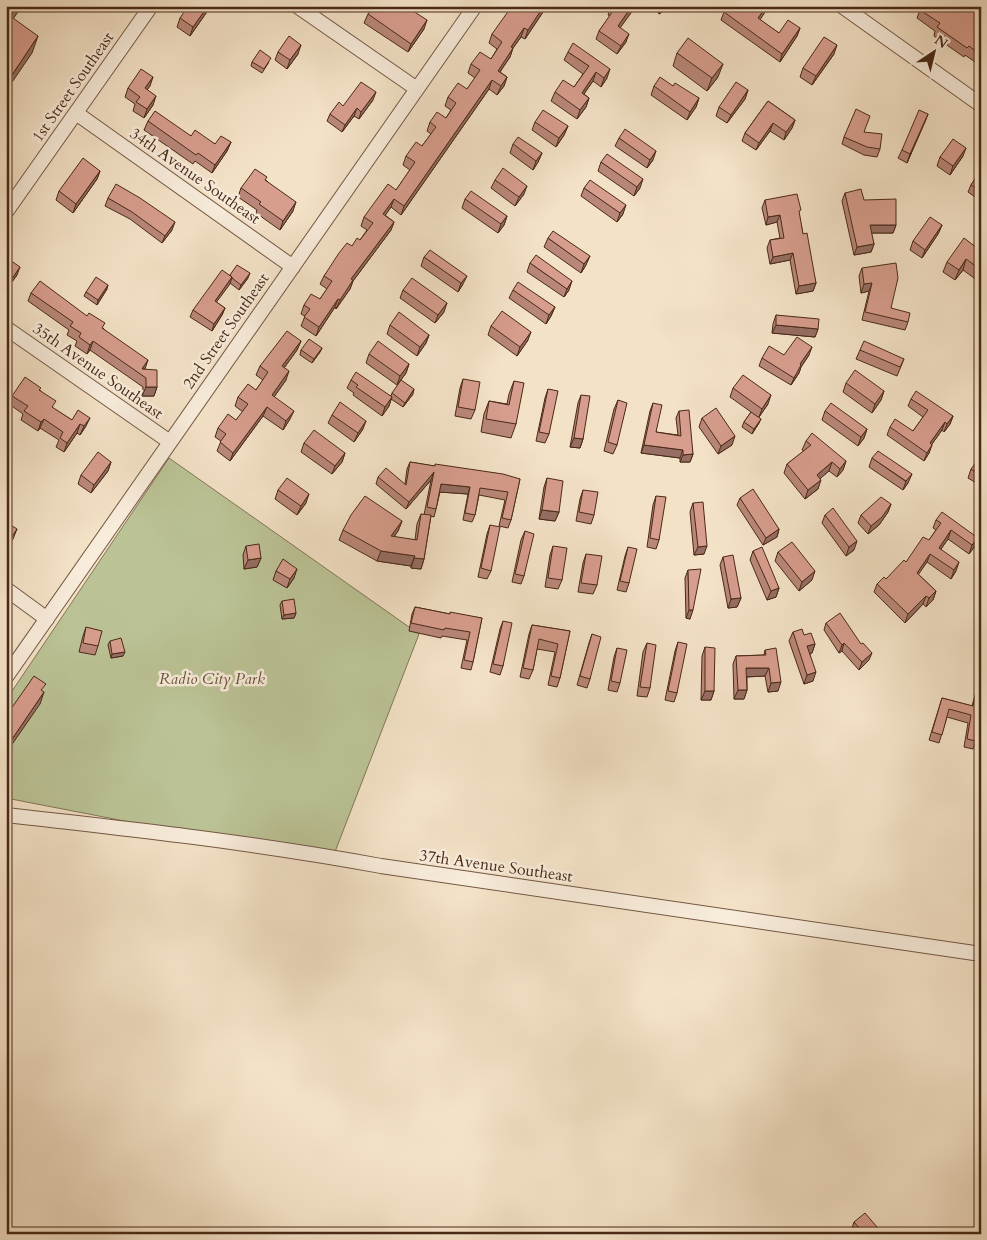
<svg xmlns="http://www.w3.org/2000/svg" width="987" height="1240" font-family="Cardo,serif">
  <rect width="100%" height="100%" fill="#f4e2c7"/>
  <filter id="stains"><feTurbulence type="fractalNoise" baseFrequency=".004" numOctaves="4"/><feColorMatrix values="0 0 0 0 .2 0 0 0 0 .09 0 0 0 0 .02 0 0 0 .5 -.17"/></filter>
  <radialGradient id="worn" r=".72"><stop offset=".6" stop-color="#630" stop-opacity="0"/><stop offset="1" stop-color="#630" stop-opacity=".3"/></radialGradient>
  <path fill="#bbc396" stroke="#827656" d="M169,458L419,634L333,857L243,844L6,798V700Z"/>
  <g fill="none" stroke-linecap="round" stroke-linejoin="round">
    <defs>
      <path id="minor" d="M297,6L417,89
        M842,6L981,105
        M76,113L293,267
        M6,212L151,6
        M6,328L170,442
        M6,589L47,619
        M6,677L475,6
        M6,815C131,829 257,843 381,866L981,954"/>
    </defs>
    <use href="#minor" stroke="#745743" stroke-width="16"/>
    <use href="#minor" stroke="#f8ecdb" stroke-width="14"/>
  </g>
  <path fill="#b98779" stroke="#492917" d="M211,6L190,36L177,27L180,18Z
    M547,6L525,39L521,37L513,48L510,57L500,72L507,77L504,86L497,95L489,89L401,215L391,207L385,215L394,222L391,230L353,281L350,289L336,309L335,307L316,336L301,326L305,316L301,314L304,305L320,299L327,289L320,284L324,276L352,246L360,240L367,230L361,226L364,217L396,190L410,170L403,165L406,156L422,146L431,134L427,131L430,122L446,118L451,110L445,106L448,97L467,89L475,78L468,73L471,64L491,59L497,49L489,43L492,34Z
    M611,6H636L620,27L626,42L617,54L596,39L599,31L610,16L608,15Z
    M654,6H669L668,8L659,14Z
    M981,6V66L965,55L964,57L934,36L935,31L917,18L920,10Z
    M724,12L760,20L779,33L800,28L797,36L780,62L721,20Z
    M368,14L424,29L408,52L364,23Z
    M278,52L298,54L287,69L275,60Z
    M568,52L607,78L601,87L593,81L584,94L589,98L586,107L577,119L551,101L555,92L574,87L583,74L564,60Z
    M677,53L718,77L707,91L673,66Z
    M834,54L812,85L800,77L803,68Z
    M252,62H269L262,73L251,66Z
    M150,86L147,89L153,105L144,118L133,111L135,104L125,97L128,88Z
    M654,86H673L699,98L696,107L687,120L651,95Z
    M748,90L745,99L727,123L716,116L719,107Z
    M373,100L359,119L354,116L342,132L327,121L330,114Z
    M768,101L795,120L792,128L784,140L770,131L756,150L742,141L745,133Z
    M928,114L907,163L898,158L902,150Z
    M148,121L215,144L231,142L227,151L212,173L195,161L193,164L144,130Z
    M535,122L568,126L564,135L556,147L532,130Z
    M864,132L880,149L877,157L864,155L842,144L844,137Z
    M619,138L653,160L647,168L615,146Z
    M513,144L542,153L538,162L533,170L510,153Z
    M963,156L950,175L937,166L940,157Z
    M601,162L640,188L634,196L598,171Z
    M981,170V201L968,192L971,185Z
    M100,171L97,179L73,213L56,200L59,191Z
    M266,180L293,211L280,230L256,213L257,210L238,197L241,188Z
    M495,180L524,194L515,206L491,188Z
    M584,188L623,214L617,222L581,196Z
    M845,193L864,200L896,225L893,233H871L874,244L871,252L854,255L842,201Z
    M108,198L172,230L162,243L130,219L105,206Z
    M465,199L507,216L504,225L498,233L462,208Z
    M765,200L799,214L803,234L816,283L813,291L796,294L790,260L770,264L767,248L770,240L780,238L777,222L766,225L762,208Z
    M942,225L938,234L922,258L910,250L913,241Z
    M548,238L586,265L581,273L544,247Z
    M975,247L981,251V283L963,270L955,280L943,272L947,262Z
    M424,257L463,284L458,292L421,266Z
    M6,258L17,275L6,290Z
    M530,263L569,290L564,297L527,272Z
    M862,268L891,308L908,322L905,330L862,320L869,291L861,293L859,276Z
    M230,275L248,278L239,290L230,283L216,302L225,308L222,315L212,331L190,317L193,310Z
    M107,289L97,305L84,296L86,292Z
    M403,290L444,312L435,323L400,298Z
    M513,290L555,307L551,316L546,324L509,298Z
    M31,293L103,328L145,369L157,387L154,396H142L143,387L90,350L87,354L75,346L77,341L67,335L69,330L28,301Z
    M776,315L818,329L815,337L772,333L773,324Z
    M390,325L429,335L426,343L417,356L387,334Z
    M491,326L528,340L517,356L488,335Z
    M301,341L297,350L284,368L286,380L274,397L290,419L283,430L263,416L230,461L217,451L221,441L215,437L218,428L236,420L243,412L235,406L238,397L256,390L263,380L256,375L260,366Z
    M322,348L320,352L312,363L300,355L301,350Z
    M860,350L904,359L897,376L856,359Z
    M369,354L409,364L406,373L397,385L366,363Z
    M784,355H809L801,367L799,373L791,385L759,366L762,358Z
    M463,379L475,410L471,419L455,416L460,388Z
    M351,380L391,396L392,393L413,394L403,407L391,399L389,406L382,416L353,395L354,393L347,388Z
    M514,381L516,424L511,438L481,432L484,414L489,401L507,404L509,394Z
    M846,383L884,391L881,400L872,413L843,392Z
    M733,388L768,404L759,417V423L752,434L742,427L744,422L751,412L730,397Z
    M548,389L549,434L545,443L536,441L545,398Z
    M40,390L53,408L72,420L86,426L80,435L77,433L64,452L56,447L59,440L40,428L38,431L21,420L23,414L9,404L12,396Z
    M581,395L583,439L580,448L570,447L578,403Z
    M911,399L953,416L950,424L944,432L942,430L932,444L929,453L924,461L887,435L890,427L913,431L923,417L908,406Z
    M618,400L617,445L613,454L604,451L614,409Z
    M653,403L656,432L678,435L676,418L679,411L693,454L690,462H680V458L641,453L650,411Z
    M825,411L867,429L864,438L858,446L822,420Z
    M332,415L363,429L354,442L328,423Z
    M702,418L732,445L718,454L699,427Z
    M806,441L846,461L843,470L837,477L829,471L820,478L818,489L805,499L784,473L787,464L804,451L802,450Z
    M304,443L345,453L342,462L332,474L301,452Z
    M872,458L908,483L903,490L869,467Z
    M111,462L108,471L91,493L78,484L81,475Z
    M410,462L434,466L520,479L511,520L508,528L499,526L505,500L479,495L475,515L472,522L463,520L468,494L440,492L436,509L434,517L431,516L424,559L421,569L411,568V566L377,561L339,540L343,530L402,521L398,531L394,537L415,540L417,524L421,514L424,515L431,480L406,509L376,484L378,477L405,484L407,469Z
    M981,464V486L968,478L971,469Z
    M547,478L559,512L555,521L539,519L544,487Z
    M278,490L306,503L297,515L275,499Z
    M583,490L594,515L591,524L576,521L580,499Z
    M656,496L659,540L656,549L647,547L653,505Z
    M740,498L779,529L777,537L763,545L737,505Z
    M693,503L704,554L694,555L690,512Z
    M891,504L888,512L879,525L868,534L858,523L861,515Z
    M825,515L854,550L846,556L822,523Z
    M936,520L978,538L975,546L969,554L948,539L941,549L956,571L951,579L927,562L918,574L936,591L933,600L926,607L923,604L905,623L874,592L877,584L886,579L906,562L929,540L936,530L933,528Z
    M490,525L491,571L487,579L478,577L487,534Z
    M525,531L524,576L521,584L512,582L521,540Z
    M246,546L261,558L257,567L244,569L243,555Z
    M553,546L562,580L558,589L545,587L550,555Z
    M628,547L629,583L626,592L617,590L625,556Z
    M753,551L779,588L776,597L767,600L750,560Z
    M778,552L812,580L799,591L775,561Z
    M586,554L597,585L593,594L578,592L583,563Z
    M723,557L741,598L737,607L728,608L720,565Z
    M688,570L690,619L686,618L685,578Z
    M276,571L294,578L287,588L273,580Z
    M282,601L296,613L294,618L282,619L280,605Z
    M415,607L450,614L482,618L473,662L471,670L461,668L467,640L442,636L441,638L409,631L412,614Z
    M503,621V666L500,675L490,672L500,629Z
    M826,623L869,660L859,670L842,651L839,653L824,630Z
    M532,625L570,631L560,678L557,687L548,685L555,652L537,649L533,670L529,679L520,677L529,634Z
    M86,627L98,646L95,655L79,652L83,636Z
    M793,632L815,644L812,653H810L813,681L804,684L789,641Z
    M592,634L590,679L587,688L577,685L589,643Z
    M110,641L123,656L111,658L108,645Z
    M678,642L677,693L674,702L665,700L675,651Z
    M647,643L650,688L647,697L637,696L643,652Z
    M705,647L714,691L711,700H701L702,656Z
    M617,648L620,683L617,692L608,690L614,657Z
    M765,650L778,691L768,692L765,676L747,677V690L744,699H734L733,664L736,656L764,655Z
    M975,695L981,696V722L979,721L976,741L973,749L964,747L968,723L947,717L939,743L929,740L942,698L972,706Z
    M854,1222L883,1234H850Z"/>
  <path fill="#966e63" stroke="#492917" d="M16,6H21L20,9L6,29L10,16Z
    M208,6H211L190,36L193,27Z
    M544,6H547L525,39L528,30Z
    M632,6H636L615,35L618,26Z
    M662,6H669L668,8L659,14Z
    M767,6H769L756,26L758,18Z
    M427,20L424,29L408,52L411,44Z
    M524,28L521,37L513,48L510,57L495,79L498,71L511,47Z
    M800,28L797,36L780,62L782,54Z
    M629,34L626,42L617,54L621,46Z
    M38,36L32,53L6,91V84Z
    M301,45L298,54L287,69L290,60Z
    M837,45L834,54L812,85L816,76Z
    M723,64L718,77L707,91L712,78Z
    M610,69L607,78L601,87L604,78Z
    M596,72L593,81L578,102L582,93Z
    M153,77L150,86L142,97L145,88Z
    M507,77L504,86L497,95L501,86Z
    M492,80L489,89L401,215L404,206Z
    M748,90L745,99L727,123L731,115Z
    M376,92L373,100L359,119L361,112Z
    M156,96L153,105L144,118L147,109Z
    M589,98L586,107L577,119L580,110Z
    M699,98L696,107L687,120L690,112Z
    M357,108L354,116L342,132L345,125Z
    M928,114L925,122L907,163L910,154Z
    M795,120L792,128L784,140L786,132Z
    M773,123L770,131L756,150L759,143Z
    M568,126L564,135L556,147L559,138Z
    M231,142L227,151L212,173L215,165Z
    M966,148L963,156L950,175L953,166Z
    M656,151L653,160L647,168L650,160Z
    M542,153L538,162L533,170L536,161Z
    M100,171L97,179L73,213L76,204Z
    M643,179L640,188L634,196L637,187Z
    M527,186L524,194L515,206L519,197Z
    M394,199L391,207L380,223L383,214Z
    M296,202L293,211L280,230L283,221Z
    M626,205L623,214L617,222L620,213Z
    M780,215L777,222L766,225L768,217Z
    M507,216L504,225L498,233L501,224Z
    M175,222L172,230L162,243L165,236Z
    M394,222L391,230L353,281L350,289L336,309L340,300L351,279Z
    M870,225H896L893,233H867Z
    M942,225L938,234L922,258L925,250Z
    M874,244L871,252L854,255L857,247Z
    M793,253L790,260L770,264L773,257Z
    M590,256L586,265L581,273L584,264Z
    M966,259L963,270L955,280L959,270Z
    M20,267L17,275L6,290L9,283Z
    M250,273L248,278L239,290L241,285Z
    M467,276L463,284L458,292L461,283Z
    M232,277L230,284L212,308L215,301Z
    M572,281L569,290L564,297L567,289Z
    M816,283L813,291L796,294L799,286Z
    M872,283L869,291L861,293L864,284Z
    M108,285L107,289L97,305L98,300Z
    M338,299L335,307L316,336L319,327Z
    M447,303L444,312L435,323L438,315Z
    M555,307L551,316L546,324L549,315Z
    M225,308L222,315L212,331L214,324Z
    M776,325L818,329L815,337L772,333Z
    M531,332L528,340L517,356L520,347Z
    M429,335L426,343L417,356L420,347Z
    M93,341L90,350L87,354L90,345Z
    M301,341L297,350L279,375L282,366Z
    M812,347L809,355L801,367L799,373L791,385L800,364Z
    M322,348L320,352L312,363L314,359Z
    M148,360L145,369H142Z
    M409,364L406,373L397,385L400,376Z
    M289,371L286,380L269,404L272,395Z
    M146,387H157L154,396H142Z
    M414,389L413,394L403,407L405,403Z
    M884,391L881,400L872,413L875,404Z
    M771,395L768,404L759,417L762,409Z
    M392,397L389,406L382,416L385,407Z
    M267,407L263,416L230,461L233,453Z
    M294,411L290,419L283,430L286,421Z
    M953,416L950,424L944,432L947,424Z
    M90,418L86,426L80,435L84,426Z
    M44,419L40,428L38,431L41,422Z
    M761,419L759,423L752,434L754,429Z
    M366,421L363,429L354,442L358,433Z
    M945,422L942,430L927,451L930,443Z
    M80,424L77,433L64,452L67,443Z
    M867,429L864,438L858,446L861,437Z
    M735,436L732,445L718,454L721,446Z
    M574,438L583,439L580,448L570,447Z
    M644,445L683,450L680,458L641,453Z
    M932,445L929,453L924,461L927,453Z
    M345,453L342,462L332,474L335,466Z
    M693,454L690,462H680L683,455Z
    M846,461L843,470L837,477L840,469Z
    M111,462L108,471L91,493L94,485Z
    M832,462L829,471L814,484L817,475Z
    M434,472L431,480L406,509L409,502Z
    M912,474L908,483L903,490L906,481Z
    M821,480L818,489L805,499L808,490Z
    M441,484L470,487L468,494L439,492Z
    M309,494L306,503L297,515L301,506Z
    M891,504L888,512L879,525L868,534L871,526Z
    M542,510L559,512L555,521L539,519Z
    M402,521L398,531L387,546L391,536Z
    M17,529L13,539L6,549V545Z
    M779,529L777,537L763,545L766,538Z
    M951,530L948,539L936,556L939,548Z
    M978,538L975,546L969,554L972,545Z
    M857,541L854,550L846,556L849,547Z
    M707,546L704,554L694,555L698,547Z
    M381,551L415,556L411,566L377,561Z
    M930,554L927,562L914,581L917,573Z
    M261,558L257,567L244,569L248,560Z
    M414,558L424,559L421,569L411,568Z
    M959,562L956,571L951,579L954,570Z
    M297,569L294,578L287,588L290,579Z
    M815,571L812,580L799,591L802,582Z
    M779,588L776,597L767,600L771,591Z
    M936,591L933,600L926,607L929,598Z
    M926,596L923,604L905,623L908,614Z
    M741,598L737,607L728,608L731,599Z
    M689,610H693L690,619L686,618Z
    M296,613L294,618L282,619L284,615Z
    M844,643L842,651L839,653L842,645Z
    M815,644L812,653L804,655L807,646Z
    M125,652L123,656L111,658L112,654Z
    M872,653L869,660L859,670L862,662Z
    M746,668H769L765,676L743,677Z
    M816,672L813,681L804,684L807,675Z
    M781,682L778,691L768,692L771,683Z
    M738,690H747L744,699H734Z
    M705,691H714L711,700H701Z
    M44,692L40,704L6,753V748Z"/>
  <path fill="#d79d8d" stroke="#492917" d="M6,6H16L10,16L38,36L6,84Z
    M188,6H208L193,27L180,18Z
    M373,6H396L404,11L407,7L427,20L411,44L368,14Z
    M512,6H544L528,30L524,28L511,47L513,48L498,71L507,77L501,86L492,80L404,206L394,199L383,214L394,222L351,279L353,280L340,300L338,299L319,327L304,317L310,309L304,305L311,294L320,299L332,281L324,276L339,253L347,243L352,246L357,238L360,240L373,223L364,217L388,184L396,190L409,171L415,162L406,156L416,142L422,146L436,127L430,122L437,112L446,118L456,103L448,97L458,83L467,89L480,70L471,64L480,52L491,59L502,42L492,34Z
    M612,6H632L618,26L629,34L621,46L599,31L615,8Z
    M728,6H739L745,11L748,6H767L758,18L779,33L788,20L800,28L782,54L724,12Z
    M923,6H981V55L969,46L967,48L937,27L940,23L920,10Z
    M289,36L301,45L290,60L278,52Z
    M824,37L837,45L816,76L803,68Z
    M688,38L723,64L712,78L677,53Z
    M573,43L610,69L604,78L596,72L582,93L589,98L580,110L555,92L563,80L574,87L589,66L568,52Z
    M260,50L271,58L264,69L252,62Z
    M141,69L153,77L145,88L156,96L147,109L136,102L140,97L128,88Z
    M660,77L673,86L675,83L699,98L690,112L654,86Z
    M361,82L376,92L361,112L357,108L345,125L330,114L339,102L343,106Z
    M736,82L748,90L731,115L719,107Z
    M768,101L795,120L786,132L773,123L759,143L745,133Z
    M856,109L870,116L864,132L882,134L880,149L867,147L844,137Z
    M543,110L568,126L559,138L535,122Z
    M919,110L928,114L910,154L902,150Z
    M155,111L191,136L195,130L215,144L221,136L231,142L215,165L198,153L196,155L148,121Z
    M625,129L656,151L650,160L619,138Z
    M518,137L542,153L536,161L513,144Z
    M953,139L966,148L953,166L940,157Z
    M607,154L643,179L637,187L601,162Z
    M83,158L100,171L76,204L59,191Z
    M503,168L527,186L519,197L495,180Z
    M255,169L267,177L265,180L296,202L283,221L259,204L261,202L241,188Z
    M981,170V191L971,185Z
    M590,180L626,205L620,213L584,188Z
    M116,184L140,198L175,222L165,236L132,212L108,198Z
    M861,189L864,200L896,199V225H870L874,244L857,247L845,193Z
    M471,191L507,216L501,224L465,199Z
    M797,194L801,210L799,211L803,234L807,233L816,283L799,286L793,253L773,257L770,240L784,238L780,215L768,217L765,200Z
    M930,217L942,225L925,250L913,241Z
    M553,231L590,256L584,264L548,238Z
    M964,238L981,251V270L966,259L959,270L947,262Z
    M430,250L467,276L461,283L424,257Z
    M536,255L572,281L567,289L530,263Z
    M6,258H7L20,267L9,283L6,281Z
    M896,263L898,278L891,308L910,313L908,322L865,312L872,283L864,284L862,268Z
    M237,265L250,273L241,285L232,278V277L230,275Z
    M222,270L232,277L215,301L225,308L214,324L193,310Z
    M96,277L108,285L98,300L86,292Z
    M412,278L447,303L438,315L403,290Z
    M40,281L87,316L89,313L105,323L102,328L148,360L142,369L157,370V387H146V378L93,341L90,345L79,337L81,333L70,326L73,322L31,293Z
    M518,282L555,307L549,315L513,290Z
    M502,311L531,332L520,347L491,326Z
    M399,312L429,335L420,347L390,325Z
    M776,315L819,319L818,329L776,325Z
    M287,331L301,341L282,366L289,371L272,395L294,411L286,421L267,407L233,453L220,442L226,434L218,428L228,414L236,420L248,404L238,397L248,384L256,390L268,372L260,366Z
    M797,337L812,347L800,364L801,365L794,378L762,358L769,346L784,355Z
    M309,339L322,348L314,359L301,350Z
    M378,341L409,364L400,376L369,354Z
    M864,341L904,359L900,367L860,350Z
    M855,370L884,391L875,404L846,383Z
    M356,372L392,397L385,407L356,387L358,385L351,380Z
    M743,375L771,395L762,409L733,388Z
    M25,377L41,388L39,390L56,401L52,407L72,420L78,410L90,418L84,426L80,424L67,443L60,438L63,432L44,419L41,422L24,411L28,406L12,396Z
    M463,379L480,382L475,410L458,407Z
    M401,380L414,389L405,403L392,393Z
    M514,381L524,383L516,424L486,419L489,401L509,405Z
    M548,389L558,391L549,434L539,432Z
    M916,391L953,416L947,424L945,422L930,443L932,445L927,453L890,427L895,419L913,431L928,410L911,399Z
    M581,395L590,396L583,439L574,438Z
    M618,400L627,403L617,445L608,442Z
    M340,402L366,421L358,433L332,415Z
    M653,403L662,405L656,432L681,436L679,411L689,410L693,454L683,455V450L644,445Z
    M831,403L867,429L861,437L825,411Z
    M716,408L735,436L721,446L702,418Z
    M751,412L761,419L754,429L744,422Z
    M314,430L345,453L335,466L304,443Z
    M812,433L846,461L840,469L832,462L817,475L821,480L808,490L787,464L811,445L806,441Z
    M878,451L912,474L906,481L872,458Z
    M98,452L111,462L94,485L81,475Z
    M977,461L981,464V475L971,469Z
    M410,462L435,466V464L503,474L520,479L511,520L502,518L508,492L480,488L475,515L465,513L470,487L441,484L436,509L427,507L434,472L409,502L378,477L386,468L406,485Z
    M287,478L309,494L301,506L278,490Z
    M547,478L563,481L559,512L542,510Z
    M753,489L779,529L766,538L740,498Z
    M583,490L598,492L594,515L579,512Z
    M365,496L402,521L391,536L417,540L421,514L431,515L424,559L414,558L415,556L381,551L343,530L351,515Z
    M656,496L666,497L659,540L650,538Z
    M881,497L891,504L882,517L871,526L861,515Z
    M703,502L707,546L698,547L693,503Z
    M833,508L857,541L849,547L825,515Z
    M942,512L978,538L972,545L951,530L939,548L959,562L954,570L930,554L917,573L936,591L929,598L926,596L908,614L877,584L884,577L886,579L904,560L906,562L923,537L929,540L941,523L936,520Z
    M6,522L17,529L7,544H6Z
    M490,525L500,527L491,571L481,568Z
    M525,531L534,534L524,576L515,574Z
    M792,542L815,571L802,582L778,552Z
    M259,544L261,558L248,560L246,546Z
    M553,546L567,548L562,580L548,578Z
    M628,547L637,549L629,583L620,581Z
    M762,547L779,588L771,591L753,551Z
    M586,554L602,556L597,585L581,583Z
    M733,555L741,598L731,599L723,557Z
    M283,559L297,569L290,579L276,571Z
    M701,569L693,610H689L688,570Z
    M294,599L296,613L284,615L282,601Z
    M415,607L450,614V612L482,618L473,662L464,660L470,632L445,628L444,630L411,623Z
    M840,613L861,644L863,643L872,653L862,662L844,643L842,645L826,623Z
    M503,621L512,623L503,666L493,664Z
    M532,625L570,631L560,678L551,676L558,644L539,639L533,670L523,668Z
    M86,627L102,631L98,646L83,643Z
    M802,629L804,635L811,633L815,644L807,646L816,672L807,675L793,632Z
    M592,634L601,637L590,679L580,676Z
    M121,638L125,652L112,654L110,641Z
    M678,642L687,644L677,693L668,691Z
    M647,643L656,645L650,688L640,687Z
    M705,647L715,648L714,691H705Z
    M617,648L627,650L620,683L611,681Z
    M776,648L781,682L771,683L769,668H746L747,690H738L736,656L766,655L765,650Z
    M34,676L46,684L41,690L44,692L6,748V716Z
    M975,695L981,696V715L976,741L967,739L971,715L949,709L942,735L932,732L942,698L973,706Z
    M865,1213L883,1234H855L860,1229L854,1222Z"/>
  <g text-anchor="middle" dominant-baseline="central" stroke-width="5" stroke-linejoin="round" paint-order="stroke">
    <g font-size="16" fill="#492917" stroke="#f8ecdb">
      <text transform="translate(73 87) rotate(-55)">1st Street Southeast</text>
      <text transform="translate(195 176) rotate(35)">34th Avenue Southeast</text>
      <text transform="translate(226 331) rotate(-55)">2nd Street Southeast</text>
      <text transform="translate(98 371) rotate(35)">35th Avenue Southeast</text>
      <text transform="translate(496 866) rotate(8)">37th Avenue Southeast</text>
    </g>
    <g font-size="16" font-style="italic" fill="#665037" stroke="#f8ecdb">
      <text x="212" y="679">Radio City Park</text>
    </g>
  </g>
  <rect width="987" height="1240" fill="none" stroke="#f4e2c7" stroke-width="25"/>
  <rect x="8" y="8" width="972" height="1225" fill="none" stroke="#492917" stroke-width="2.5"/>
  <rect x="12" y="12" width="962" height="1215" fill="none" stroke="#492917"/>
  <g transform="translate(934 52) rotate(35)" stroke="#f8ecdb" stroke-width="4" paint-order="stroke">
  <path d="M0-4L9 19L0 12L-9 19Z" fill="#492917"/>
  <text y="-8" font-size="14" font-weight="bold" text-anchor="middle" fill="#492917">N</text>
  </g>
  <rect width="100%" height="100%" filter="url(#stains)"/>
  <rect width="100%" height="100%" fill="url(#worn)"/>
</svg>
